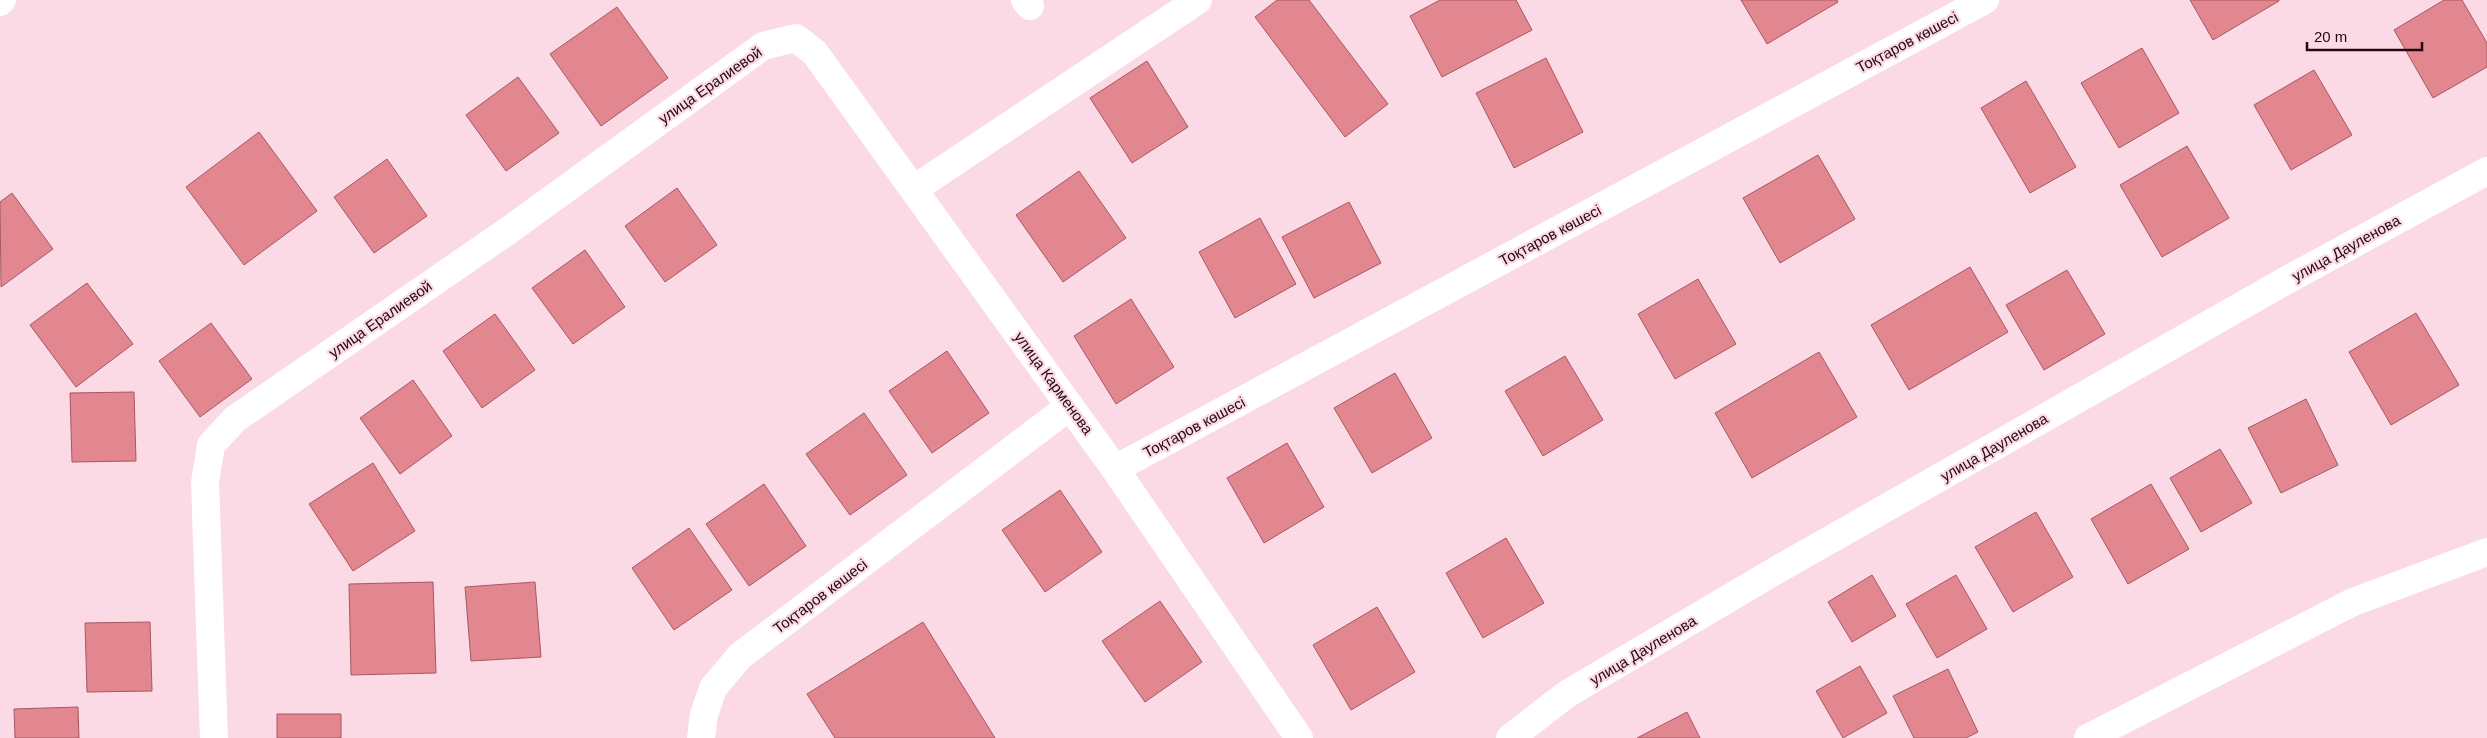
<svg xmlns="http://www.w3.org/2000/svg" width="2487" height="738" font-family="Helvetica,sans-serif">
  <rect width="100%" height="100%" fill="#fbdae6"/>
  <path fill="#e28690" stroke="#a55861" d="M1277,0H1309L1388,104L1345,137L1255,17Z
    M1440,0H1516L1532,30L1442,77L1410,16Z
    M1741,0H1837L1838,2L1767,44Z
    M2190,0H2279V1L2213,40Z
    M2444,0H2462L2487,43V67L2433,98L2394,30Z
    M617,7L668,78L601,126L550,54Z
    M2142,48L2179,113L2119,148L2081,83Z
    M1546,58L1583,132L1514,168L1476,93Z
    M1147,61L1188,127L1132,163L1090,98Z
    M2314,70L2352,135L2291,170L2254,105Z
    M518,77L559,133L506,171L466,115Z
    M2026,81L2076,167L2030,193L1981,108Z
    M259,132L317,211L244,265L186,187Z
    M2187,146L2229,218L2162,257L2120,185Z
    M1818,155L1855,219L1780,263L1743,198Z
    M387,159L427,216L374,253L334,197Z
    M1079,171L1126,238L1063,282L1016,215Z
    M677,188L717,245L665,282L625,226Z
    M12,193L53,249L1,287L0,202Z
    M1349,202L1381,263L1314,298L1282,237Z
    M1260,218L1296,284L1235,318L1199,252Z
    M585,250L625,307L573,344L532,288Z
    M1970,267L2008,332L1909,390L1871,325Z
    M2067,270L2105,334L2044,370L2006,305Z
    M1698,279L1736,344L1675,379L1638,314Z
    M87,283L133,344L76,387L30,325Z
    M1131,299L1174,367L1116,404L1074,336Z
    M2416,313L2459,385L2391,425L2349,352Z
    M495,314L535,370L482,408L443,351Z
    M211,323L252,379L200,417L159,361Z
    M947,351L989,413L932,453L889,391Z
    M1819,352L1857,417L1752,478L1715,413Z
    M1565,356L1603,420L1543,456L1505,391Z
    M1395,373L1432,438L1372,473L1334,408Z
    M413,380L452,436L400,474L360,418Z
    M134,392L136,461L72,462L70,393Z
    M2306,399L2338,465L2281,493L2248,428Z
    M864,413L907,475L850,515L806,454Z
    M1287,443L1324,507L1264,543L1227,478Z
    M2220,449L2252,503L2201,532L2170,478Z
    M373,463L415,531L353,571L309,504Z
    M764,484L806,546L749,586L706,524Z
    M2151,484L2189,549L2128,584L2091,519Z
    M1060,490L1102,552L1045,592L1002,530Z
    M2036,512L2073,577L2013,612L1975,547Z
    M689,528L732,590L674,630L632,568Z
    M1506,538L1544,603L1483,638L1446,573Z
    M1872,575L1896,616L1852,642L1828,602Z
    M1956,575L1987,629L1937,658L1906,604Z
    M433,582L436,673L351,675L349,584Z
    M535,582L541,657L471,661L465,587Z
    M1160,601L1202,662L1145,702L1102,641Z
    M1377,607L1415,672L1351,710L1313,645Z
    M150,622L152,691L87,692L85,623Z
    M923,622L995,738H835L807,694Z
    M1860,666L1887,713L1843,738L1816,691Z
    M1948,669L1978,732L1966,738H1914L1893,696Z
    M78,707L79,738H15L14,709Z
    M1687,712L1700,738H1637Z
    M277,714H341V738H277Z"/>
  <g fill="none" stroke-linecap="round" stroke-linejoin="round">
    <path stroke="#fff" stroke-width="28" d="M1025,0L1030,6
      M914,189L1198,0
      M1115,469L1985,0
      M214,738L205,483L211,445L235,419L512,228L763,46L796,38L815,53L1115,469L1299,738
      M701,738L704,715L713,688L740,656L1070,406
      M1510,738L1567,694L1775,571L2287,280L2487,171
      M2088,738L2353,602L2487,552"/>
    <path stroke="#fff" stroke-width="28" d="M0,2L2,0"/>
  </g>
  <g text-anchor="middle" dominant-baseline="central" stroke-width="4.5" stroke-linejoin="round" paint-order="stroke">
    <g font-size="15" fill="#230815" stroke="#fbdae6">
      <text transform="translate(1907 42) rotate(-28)">Тоқтаров көшесі</text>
      <text transform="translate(710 85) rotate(-35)">улица Ералиевой</text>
      <text transform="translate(1550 235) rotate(-28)">Тоқтаров көшесі</text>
      <text transform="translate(2346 248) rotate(-29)">улица Дауленова</text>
      <text transform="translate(380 319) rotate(-35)">улица Ералиевой</text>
      <text transform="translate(1054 383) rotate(54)">улица Карменова</text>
      <text transform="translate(1194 427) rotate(-28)">Тоқтаров көшесі</text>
      <text transform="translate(1994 447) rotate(-30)">улица Дауленова</text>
      <text transform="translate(820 596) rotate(-37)">Тоқтаров көшесі</text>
      <text transform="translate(1643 650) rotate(-31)">улица Дауленова</text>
    </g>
  </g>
  <path d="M2307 42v8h115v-8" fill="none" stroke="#230815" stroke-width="2.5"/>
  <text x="2314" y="42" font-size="15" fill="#230815" stroke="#fbdae6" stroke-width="4" paint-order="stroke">20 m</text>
</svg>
